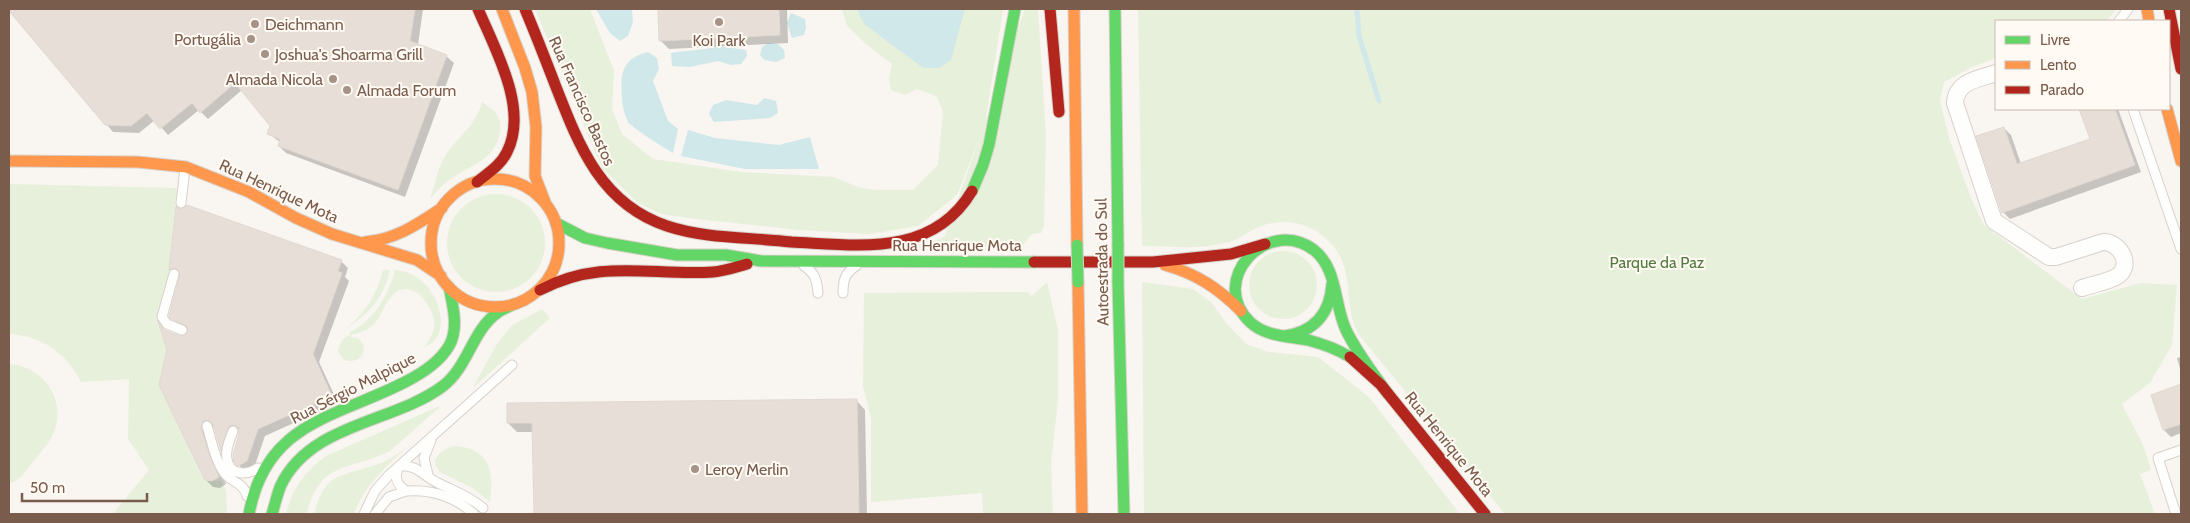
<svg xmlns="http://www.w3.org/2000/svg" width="2190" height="523" font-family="Cabin,sans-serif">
  <rect width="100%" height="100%" fill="#f9f5f0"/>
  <path fill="#e7f0db" d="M535,9H590L614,71L612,109L622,134L653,159L741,172L834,177L860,188L879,190H913L938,165L943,111L936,96L917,89L905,95L891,90L889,78L892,64L867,45L847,26L842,9H1003L985,124L957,195L918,226L870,234L799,230L696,219L661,214L638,203L602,168Z
    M1025,9H1038L1046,136L1044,226L1041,233L1032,234L1021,247H922L945,236Z
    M1138,9H2117L2106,21H1996V58L1972,67L1944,82L1940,101L1949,138L1971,198L1984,225L2082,299L2141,283L2177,285L2172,345L2150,383L2122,404L2143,445L2151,470L2140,474L2155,514H1505L1360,336C1344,312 1353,281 1340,256C1324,227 1290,214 1259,227C1248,231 1238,241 1225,243C1199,250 1169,246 1142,246Z
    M482,102C495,111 502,115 500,132C495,161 470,165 449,180C442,185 436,192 430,199C435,186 437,170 444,158C456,137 476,127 482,102Z
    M9,184L177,188L169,273L156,321L167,349L159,385L205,480L221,481L226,490L227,514H113L149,470L128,439L129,379L81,382C66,352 42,336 9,334Z
    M447 243a49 49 0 1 1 98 0a49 49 0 1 1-98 0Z
    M1249 285a34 34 0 1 1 68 0a34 34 0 1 1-68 0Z
    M383,270H390C385,295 368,316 346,328C366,313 377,294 383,270Z
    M395,270C437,272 458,336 424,347C430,339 436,330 434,319C430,301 409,276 391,297C383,306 381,318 372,326C365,331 358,333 351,335V337L358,338C371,350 360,365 344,360L338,351L342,340L350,335V332C374,321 389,294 395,270Z
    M1047,282L1058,330V399L1051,464L1053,514H983L982,493L871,502V418L863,386L864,293L1028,292L1031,297Z
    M1142,282L1193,289L1211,302L1227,324L1246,344L1269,352L1318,357L1369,397L1460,514H1144Z
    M542,309L550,318L472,389L497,344L511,326Z
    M9,364C41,366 66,397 55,429C51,442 40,453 31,464C25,472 19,482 9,483Z
    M442,405L390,451C350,471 319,460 307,514H286C292,489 305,471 326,456Z
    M454,446C490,448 494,471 490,502L474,489L440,472L435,464V460C440,451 445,449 454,446Z
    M407,447C386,467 364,486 354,514H314C326,469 344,477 381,463C390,459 399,453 407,447Z"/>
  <path fill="#d0e8ea" d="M596,9H632L633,22L628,36L620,41L610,33Z
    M857,9H965L951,60L939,68H923L864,24Z
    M791,13L805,19L806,28L804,35L792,38L787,23Z
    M768,43L778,44L784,50L785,58L776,62L764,60L760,55L762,47Z
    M718,46L746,50L747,56L741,64L731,65L718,61L690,67L672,66L671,53C687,50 703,51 718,46Z
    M648,52L657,58L659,69L653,81L668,121L678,129L673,153C666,149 631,127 628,122C624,114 622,105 622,96C620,73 623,58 648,52Z
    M764,98L776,101L778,113L770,118L714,122L709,114L713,105L726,100L757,105Z
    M688,130L715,138L779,145L810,137L819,169H745L681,156Z"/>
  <path fill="#0003" d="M9,9H423L418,45L446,56L454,63L405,197L286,153L279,146L280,142L269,134L272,126L242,90L208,119L199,110L168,135L155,120L139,133L113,132Z
    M660,9H787L788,43L669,49L660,40Z
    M2080,109H2118L2141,172L2010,219L2003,212L2004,128L2011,135L2021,164L2092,140Z
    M177,208L341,261L348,268L345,277L349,281L319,362L338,403L265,436L254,468L246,472L235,461L241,431L236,433L228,456L222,450L215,427H212L208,431L216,465L226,484L220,488L213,487L206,480L165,331L180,337L186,336L189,332V330L180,326L172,318L181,275L177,277L170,270Z
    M2181,357V372L2177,358Z
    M2181,386V433L2171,437L2164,430L2152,396Z
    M856,400L865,410L867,514H535L534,432H517L508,423Z"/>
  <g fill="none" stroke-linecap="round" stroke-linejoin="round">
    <path stroke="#d0e8ea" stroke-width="5" d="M1357,9L1359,36L1379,101"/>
  </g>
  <path fill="#e6ded7" stroke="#e2d8d2" d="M9,9H415L410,41L447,55L398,190L278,146L280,139L267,134L270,126L235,83L200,113L192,103L160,129L147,113L131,126L105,125L9,11Z
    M658,9H779L780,35L659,41Z
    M2079,109H2115L2135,165L2002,213L1976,136L2004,127L2017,164L2090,139Z
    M187,205L342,260L338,271L342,273L313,354L332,396L258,429L247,461L238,466L234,462L233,455L239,433L238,427L233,425L229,426L221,451L213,424L209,420L203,421L201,428L208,451L219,477L212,481L205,480L159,385L167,349L157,320L164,330L180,336L185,335L188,332L187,326L171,319L169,316L180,275L176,268L169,270L176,206L181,209Z
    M2181,384V424L2163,430L2151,395Z
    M857,399L859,514H534L532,423H507V403Z"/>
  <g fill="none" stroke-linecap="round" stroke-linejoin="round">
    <defs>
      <path id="lane" d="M2119,21L2128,9
        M2133,109L2181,249
        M181,203L185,168
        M804,266C815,273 817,280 818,293
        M174,274L162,317L167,324L182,330
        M843,293C843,280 845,273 856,266
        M207,426C212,441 214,458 223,471C230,483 243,481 247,496
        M233,431C230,439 225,450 227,459C229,475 247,476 258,468
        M428,475L424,458L431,440
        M364,514L375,491L389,475L512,365
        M375,514L389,497L406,491
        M474,514C455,497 431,489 406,491C396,484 394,477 399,466C417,464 423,476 438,483C454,491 469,496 483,508
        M2176,514L2158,458L2181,450"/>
      <path id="street" d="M1996,73C1979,79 1956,81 1955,103L1994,221L2049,257H2056L2103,242C2118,241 2133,263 2119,275C2110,282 2093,284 2082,288"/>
      <path id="fast" d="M1115,9L1118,245
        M972,191L983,165L989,145L1015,9
        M556,223L585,238L607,243L677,255H726L761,261L1034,262
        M1118,282L1124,514
        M1284,336C1314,332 1330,314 1332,284
        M1350,357C1337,349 1323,344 1308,340C1288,336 1266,337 1250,322C1207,281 1267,215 1314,250C1338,269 1334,305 1346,330C1357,353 1373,373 1388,394
        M249,514C266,422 335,418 405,382C421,374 439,363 449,346C459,329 453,306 449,287
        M272,514C275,505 277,494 281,485C311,423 394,423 443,386C468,367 472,331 497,313C502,309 509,307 514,304"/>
      <path id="slow" d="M502,9L525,68L532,92L536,127L535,176L545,202
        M1074,9L1077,245
        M2147,9L2149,21
        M2167,109L2181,161
        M9,161L138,162L186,167L249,192L296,218L332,234L417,260L441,276
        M431 243a64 64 0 1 1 128 0a64 64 0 1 1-128 0Z
        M365,242C395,240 418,224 442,208
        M1165,265C1197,274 1218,288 1241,311
        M1078,282L1082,514"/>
      <path id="jam" d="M525,9C536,35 546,61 556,87C579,146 601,204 667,226C706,239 750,237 791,242
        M1050,9L1059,112
        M2169,9L2181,69
        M477,182C488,173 501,165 507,152C529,109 495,49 478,9
        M791,242C857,245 932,258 972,191
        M1034,262H1153L1231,254L1265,244
        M540,290C601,258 650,276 713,272C725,271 736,267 747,264
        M1350,357L1381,385L1485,514"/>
    </defs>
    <use href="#lane" stroke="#d7d1cb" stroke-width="11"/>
    <use href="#street" stroke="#d7d1cb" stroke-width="18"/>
    <use href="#fast" stroke="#d9d2cb" stroke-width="13"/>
    <use href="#slow" stroke="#d9d2cb" stroke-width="13"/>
    <use href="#jam" stroke="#d9d2cb" stroke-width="13"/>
    <use href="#lane" stroke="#fefefd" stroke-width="9"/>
    <use href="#street" stroke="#fefefd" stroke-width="16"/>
    <use href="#fast" stroke="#63d668" stroke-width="11"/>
    <use href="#slow" stroke="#ff974d" stroke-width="11"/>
    <use href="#jam" stroke="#b3261e" stroke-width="11"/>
    <defs>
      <path id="fast-bridge" d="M1077,245L1078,282
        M1118,245V282"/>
    </defs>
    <use href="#fast-bridge" stroke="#dad1cc" stroke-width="13" stroke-linecap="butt"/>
    <use href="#fast-bridge" stroke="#63d668" stroke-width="11"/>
  </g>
  <g fill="#a69286" stroke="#fffaf3" stroke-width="2">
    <circle cx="719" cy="22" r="5"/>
    <circle cx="255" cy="24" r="5"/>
    <circle cx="251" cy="39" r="5"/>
    <circle cx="265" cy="54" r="5"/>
    <circle cx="333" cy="79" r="5"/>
    <circle cx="347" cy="90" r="5"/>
    <circle cx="695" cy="469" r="5"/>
  </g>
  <g text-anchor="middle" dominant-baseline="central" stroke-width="4" stroke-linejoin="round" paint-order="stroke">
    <g font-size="16" fill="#7a5c4d" stroke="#fffaf3" text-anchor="start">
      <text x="265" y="24">Deichmann</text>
      <text x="241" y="39" text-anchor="end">Portugália</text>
      <text x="719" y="40" text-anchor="middle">Koi Park</text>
      <text x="275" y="54">Joshua's Shoarma Grill</text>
      <text x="323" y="79" text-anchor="end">Almada Nicola</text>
      <text x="357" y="90">Almada Forum</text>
      <text x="705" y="469">Leroy Merlin</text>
    </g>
    <g font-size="16" fill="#7a5c4d" stroke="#fffaf3">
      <text transform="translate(582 101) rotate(66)">Rua Francisco Bastos</text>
      <text transform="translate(279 191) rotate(25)">Rua Henrique Mota</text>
      <text x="957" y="245">Rua Henrique Mota</text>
      <text transform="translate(1102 262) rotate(-91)">Autoestrada do Sul</text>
      <text transform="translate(353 388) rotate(-27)">Rua Sérgio Malpique</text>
      <text transform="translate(1449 444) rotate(51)">Rua Henrique Mota</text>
    </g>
    <g font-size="16" fill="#537a41" stroke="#fffaf3">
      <text x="1657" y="262">Parque da Paz</text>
    </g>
  </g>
  <rect width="2190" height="523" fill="none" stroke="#7a5c4d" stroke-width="20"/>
  <rect x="1995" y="20" width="175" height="90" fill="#fffaf3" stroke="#cabbb1"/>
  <rect x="2005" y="36" width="25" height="8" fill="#63d668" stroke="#cabbb1"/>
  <text x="2040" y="45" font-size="15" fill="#7a5c4d">Livre</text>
  <rect x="2005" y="61" width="25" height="8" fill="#ff974d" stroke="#cabbb1"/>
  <text x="2040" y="70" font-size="15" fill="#7a5c4d">Lento</text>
  <rect x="2005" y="86" width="25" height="8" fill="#b3261e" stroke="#cabbb1"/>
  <text x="2040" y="95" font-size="15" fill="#7a5c4d">Parado</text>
  <path d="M22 493v8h125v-8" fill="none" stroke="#7a5c4d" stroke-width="2.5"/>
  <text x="30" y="493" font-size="15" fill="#7a5c4d" stroke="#fffaf3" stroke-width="4" paint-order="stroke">50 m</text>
</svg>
